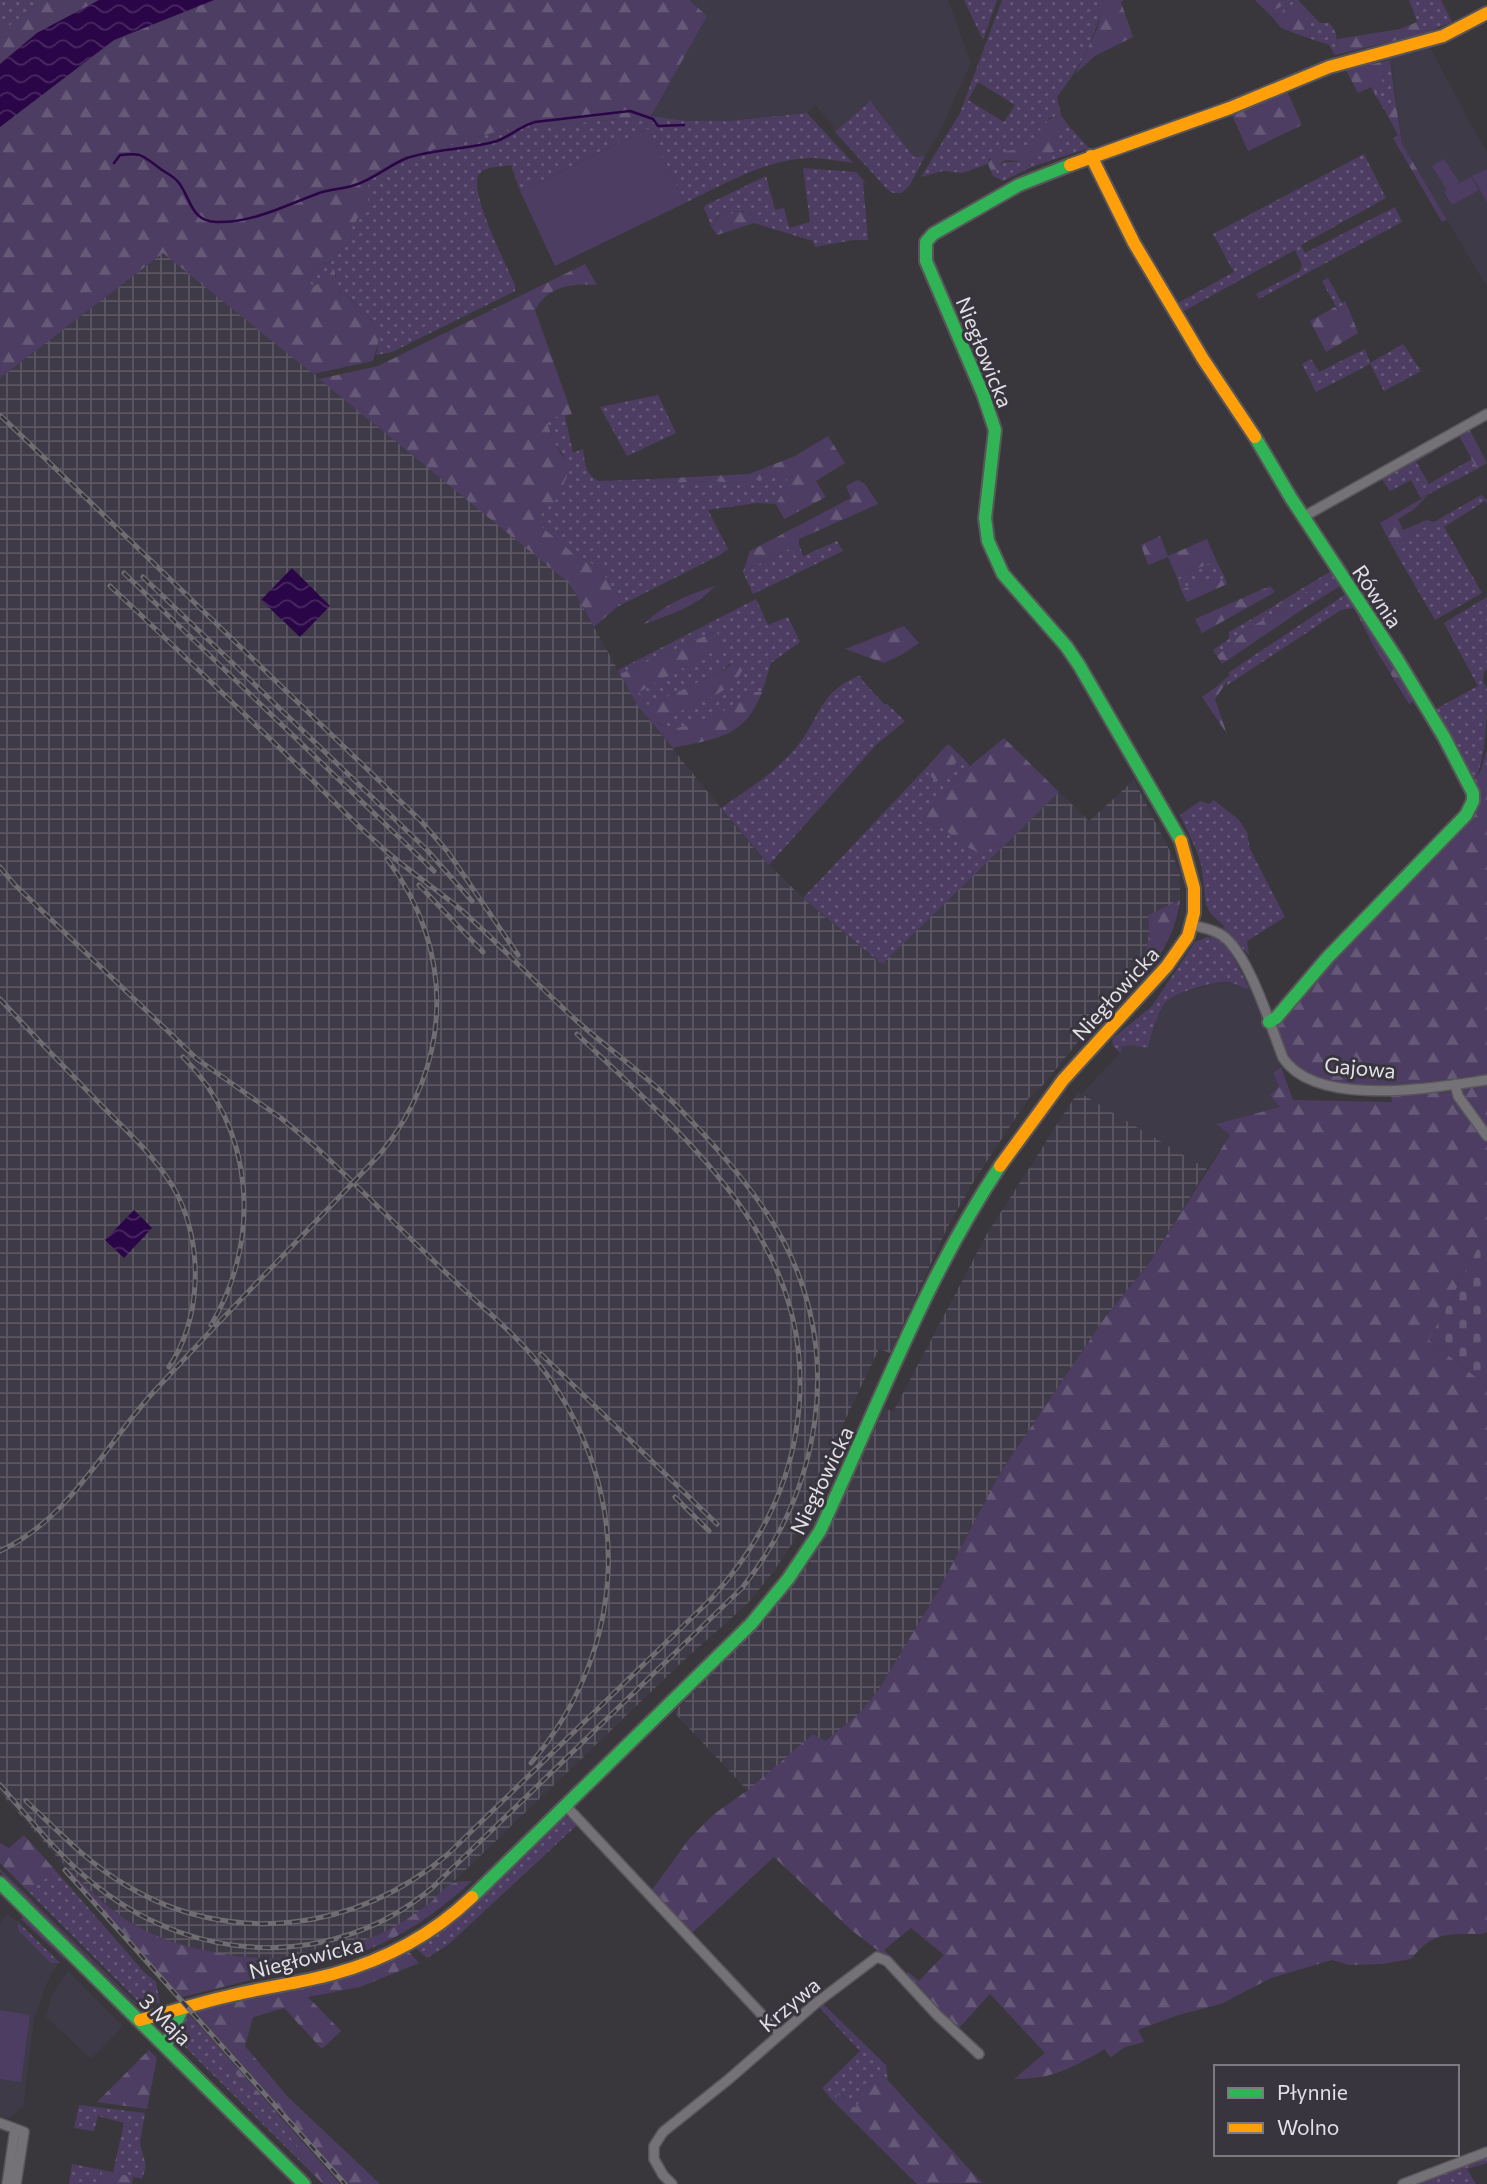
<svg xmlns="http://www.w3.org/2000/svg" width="1487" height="2184" font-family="Commissioner,sans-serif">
  <defs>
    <pattern id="industrial-grid" width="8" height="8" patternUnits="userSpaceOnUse" patternTransform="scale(1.75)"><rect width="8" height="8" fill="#3f3a47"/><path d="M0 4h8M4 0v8" fill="none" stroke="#5b5662"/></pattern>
    <pattern id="grass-dots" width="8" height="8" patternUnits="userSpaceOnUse" patternTransform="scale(1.75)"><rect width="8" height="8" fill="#4d3d62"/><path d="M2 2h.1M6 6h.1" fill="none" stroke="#665978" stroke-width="1.8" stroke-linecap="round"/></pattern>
    <pattern id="forest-firs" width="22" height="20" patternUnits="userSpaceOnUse" patternTransform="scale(1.75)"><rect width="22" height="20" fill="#4d3d62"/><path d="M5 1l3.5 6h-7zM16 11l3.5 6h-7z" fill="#665978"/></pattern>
    <pattern id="cemetery-stones" width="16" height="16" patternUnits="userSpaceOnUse" patternTransform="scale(1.75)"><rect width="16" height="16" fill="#4d3d62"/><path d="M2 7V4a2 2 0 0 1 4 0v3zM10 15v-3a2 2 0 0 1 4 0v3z" fill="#665978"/></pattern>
    <pattern id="water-waves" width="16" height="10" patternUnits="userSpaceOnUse" patternTransform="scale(1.75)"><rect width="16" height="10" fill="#2a0547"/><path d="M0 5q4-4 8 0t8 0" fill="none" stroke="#492962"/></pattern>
  </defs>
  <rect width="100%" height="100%" fill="#39373c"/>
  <path fill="#3f3a47" d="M689,0H948L971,63L938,135L925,156L914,157L870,101L835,132L832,124L815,105L807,113L727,121H686L651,116L706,16Z
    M1430,47L1469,121L1487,151V287L1402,144L1392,66L1389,58Z
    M1227,982L1250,990L1261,1013L1281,1067L1273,1074L1280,1087L1281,1107L1217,1124L1230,1135L1207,1169L1081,1094L1122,1051L1120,1047L1131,1044L1148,1048L1156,1020L1167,1000L1173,995L1216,983Z
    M7,1914L18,1922L59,1962L49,1978L34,2019L23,2107L8,2119L0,2116V1925Z
    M68,1971L123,2026L91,2059L46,2017L52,1995Z"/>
  <path fill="url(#industrial-grid)" d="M163,253L438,473L570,584L638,706L733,823L763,859L806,901L881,964L1059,792L1089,821L1134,780L1180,871V900L1148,915L1150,932L1147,951L1135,971L1043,1085L1029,1098L977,1176L947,1228L890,1353L879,1349L828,1456L812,1508L801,1530L774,1571L747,1604L680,1664L430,1904L401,1924L351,1947L318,1956L278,1958L228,1956L185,1947L146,1932L117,1913L91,1891L57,1857L0,1792V378Z
    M1078,1092L1207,1169L1150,1262L1106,1316L1000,1473L937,1593L879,1689L858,1715L825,1741L813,1735L748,1791L674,1712L760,1625L808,1565L825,1536L885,1408L893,1412L988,1232Z"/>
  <path fill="url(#grass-dots)" fill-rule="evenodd" d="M0,0H43L0,33Z
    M964,0H997L983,40Z
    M1002,0H1104C1096,36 1080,68 1057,97L1061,115L1049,118L1040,145L989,159L988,164L962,173L943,171L921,177L960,113ZM978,82L1015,105L1004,122L968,100Z
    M1294,0H1298L1320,23H1329C1339,32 1337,43 1335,55L1329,45L1308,38L1313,28L1304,20L1296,2L1273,18L1268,13Z
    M1409,0H1441L1452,22L1422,34Z
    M1390,60L1395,98L1385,111L1376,96Z
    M870,101L914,157L925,156L910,185L902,193H893L888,190L835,132Z
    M807,113L853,163C841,161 828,159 815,158C769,157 725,184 685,203L648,129L520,191L511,165C502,167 486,166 480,173C466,188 507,266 515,285V291L392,352L376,355C384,329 370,318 353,301C349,297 342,295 339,291C335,287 336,280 336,274H328L326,279L313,286L308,281L319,265L331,262L368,177L404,157L503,130L651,116L687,121H727Z
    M1067,124L1089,148L1034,166L1003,181L993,176C1004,154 1007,166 1024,160C1045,152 1056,142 1067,124Z
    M1364,154L1386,198L1301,245L1305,253L1395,207L1402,222L1259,299L1256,294L1300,271L1302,265L1295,250L1182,312L1176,304L1234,272L1213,234Z
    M803,168L856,172L868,185L863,181L868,240H853L815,247L813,241L754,223L752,215L742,211L733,214L726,211L718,215L712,228L704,208L706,205L766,176L775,210L784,208L789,228L810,222Z
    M1328,278L1342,303L1345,301L1348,307L1339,312L1322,281Z
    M1403,344L1421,371L1384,391L1370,364L1316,392L1302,364L1311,359L1319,372L1365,349L1370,363Z
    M658,395L676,433L627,456L600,407Z
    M565,415L573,453L583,449C585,463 585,475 599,481L653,479L666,483L711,481L736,483L786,475L788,483L776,504L757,503L708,510L728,549L720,555L617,607L620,598L599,568L572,552L538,524L542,513L557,498L568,474L563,454L554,443L546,418Z
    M1458,434L1459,436L1416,462L1429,484L1472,459L1477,469L1421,498L1411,480L1390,491L1381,478Z
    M1481,495L1487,500V504L1485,501L1444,527L1482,593L1435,620L1392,546Z
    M837,541L843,551L753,594L743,572L799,544L803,556Z
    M1216,560L1226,580H1205L1181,590L1177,578Z
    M1333,570L1343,584L1300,611L1293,607H1286L1247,629L1217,656L1213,650L1229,639V632L1274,606L1315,588L1316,580Z
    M1349,592L1379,639L1373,645L1355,610L1353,608L1341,610L1226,686L1229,678L1218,685L1230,675L1228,673Z
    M1487,597V669L1484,672L1483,681L1487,688C1487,716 1487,760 1473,783L1432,711L1478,686L1444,623Z
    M756,599L768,625L788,617L800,642L771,663L762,692H747C731,715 694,722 669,732L657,721L709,698L732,663L716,674L648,706L638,692L723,646L716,631L620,674L618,670Z
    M861,675V679L885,705L887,704L905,721L876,745L769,865L721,808C747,790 773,774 794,750C822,718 816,693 861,675Z
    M962,757L970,766L920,821L943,828L964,846L991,845L1002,848L882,964L803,898L925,769L936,781Z
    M1214,800L1239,820L1247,832L1250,849L1285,917L1247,941L1249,955L1223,929L1224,926L1210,913L1206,904L1201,864L1195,847L1180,815L1200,801L1209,804Z
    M1207,937L1218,938L1230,950L1250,990C1243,988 1236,984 1229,982C1217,980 1173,993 1166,1002C1156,1016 1152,1032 1148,1048L1131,1045L1121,1047L1122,1050L1120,1053L1113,1046L1112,1039L1152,1006L1195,942Z
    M565,1815L577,1825L449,1944L427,1958L416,1948C472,1910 518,1862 565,1815Z
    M0,1869L134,2001L142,2008L134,2003L0,1872Z
    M56,1871L144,1972L156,1982L160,2003L142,2005L28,1891Z
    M23,1917L64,1958V1959L21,1919Z
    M18,1922L60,1963H51L18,1930Z
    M822,2003L886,2065L888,2080L880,2072L855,2109L840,2093L833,2101L822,2088L860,2051L818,2006Z
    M190,2015L223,2052L228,2065L297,2145L303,2164L182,2044L184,2027L181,2024Z
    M79,2105L145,2113L140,2143L146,2166L142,2179L113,2172L124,2123L98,2116L94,2131L74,2128Z
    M1487,2155V2163L1467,2169L1476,2184H1412Z
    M72,2164L103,2170L99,2184H69Z"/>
  <path fill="url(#forest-firs)" d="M43,0H99L37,33L0,64V33Z
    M214,0H689L707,16L651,116L503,130L404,157L368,177V201L332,261L319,265L308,281L314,286L325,279L329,270L334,269L339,292C356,302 372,318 380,336L373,361L313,374L163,253L0,378V127L114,40Z
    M1104,0H1123L1121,2L1133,37L1095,56L1075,74L1097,29Z
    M1255,0H1294L1268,13Z
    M1296,2L1308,17L1304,20L1313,28L1308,38L1281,28L1273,18Z
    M1417,22L1422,34L1335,55L1337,39L1400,29Z
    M1390,60L1376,96L1371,87L1358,93L1346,70Z
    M1287,91L1302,125L1248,151L1232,115Z
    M1395,98L1402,144L1447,220L1442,222L1393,138L1398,135L1385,111Z
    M1061,115L1067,124L1056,142L1055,152L1022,161L1006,160L1001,163L993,176L988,164L994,154L1038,145L1033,141C1042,127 1044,119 1061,115Z
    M722,210L733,214L736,211C743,212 750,213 755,218L754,223L717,235L712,228Z
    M585,264L597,285C572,283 548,286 535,310L572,414L546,419L554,443L569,466L568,474L557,499L542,513L538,524L572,552L599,568L620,598L617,607L594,627L570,584L319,379L378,366Z
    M1335,307L1339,312L1348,307L1358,333L1326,352L1310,321Z
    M1468,427L1487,463L1477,469L1458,434Z
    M828,436L845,463L816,481L826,497L784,519L776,504L788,483L786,476L736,483L711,481L666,483L653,479L749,474L795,456Z
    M858,480L865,484L878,504L799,539V544L743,572L750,551L851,498L846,486Z
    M1428,495L1413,510L1398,519L1403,530L1427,520L1434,522L1392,546L1380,523Z
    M1160,536L1168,556L1207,539L1216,560L1177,578L1168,557L1148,565L1141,545Z
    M1205,580H1226L1227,584L1187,602L1181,590Z
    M1316,580L1315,588L1274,606Z
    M715,586C695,608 671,614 644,624C663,605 689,594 715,586Z
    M1270,586L1275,592L1202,633L1195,619Z
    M1286,607H1293L1300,611L1222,664L1217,656L1247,629Z
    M904,626L919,643L903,654L884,663L845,649Z
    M716,631L724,646L639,692L648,706L716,674L742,659L745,663C737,696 682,707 657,722L669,731C694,722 731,715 747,692H762C744,739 716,738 673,748L638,706L620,674Z
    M1379,639L1417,699L1409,704L1373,645Z
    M1230,677L1215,699L1227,734L1202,697Z
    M1004,738L1059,792L1002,848L991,845L978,852L964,846L943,828L920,821L970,766Z
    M948,744L962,757L936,782L925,769Z
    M1487,749V1074C1440,1080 1328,1101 1293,1062C1284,1052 1280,1036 1274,1024L1318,974L1463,822L1473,783L1481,770Z
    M1180,900C1173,951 1147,969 1114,1005L1107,1006C1132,974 1154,958 1148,915Z
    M1281,1067L1293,1100L1392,1102L1391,1095L1451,1092L1487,1140V1231L1429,1340L1482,1382L1487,1389V1932L1482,1934C1449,1934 1433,1931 1411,1959L1382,1964L1349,1965L1332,1960L1271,1978L1221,2004L1178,2015L1138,2030L1144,2042L1125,2047L1111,2057L1105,2049C1071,2068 1054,2079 1014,2079L1045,2053L990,1994L958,2029L904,1976L908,1972L919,1981L944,1955L911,1928L884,1950L896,1961L894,1963L850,1929L774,1857L692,1933L652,1890L689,1839L714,1814L748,1790L813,1734L825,1741L858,1715L879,1689L937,1593L1000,1473L1106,1316L1150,1262L1230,1135L1216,1124L1280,1107L1270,1095L1279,1087L1273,1073Z
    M1487,1084V1130L1459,1088Z
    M24,1835L56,1871L28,1891L0,1863V1843L9,1848Z
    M57,1858C84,1884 113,1916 148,1932C194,1954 271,1965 321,1954C344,1949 365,1941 386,1931C402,1923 417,1913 431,1902C437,1897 443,1888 451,1884C456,1881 465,1881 472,1881C436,1914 401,1938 356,1954L182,1997Z
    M409,1952L419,1963L360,1987L308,1997L341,2031L322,2049L284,2008L253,2017L245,2046L287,2096L380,2184H349L313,2147L195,2011C268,1995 341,1983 409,1952Z
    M149,2050L157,2058L147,2109L97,2102Z
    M223,2052L340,2184H323L303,2164L297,2145L228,2065Z
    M880,2072L982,2183L917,2184L833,2101L839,2093L855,2108Z
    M103,2170L133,2177L132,2184H99Z"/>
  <path fill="url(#cemetery-stones)" d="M1487,1231V1389L1482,1382L1429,1340Z"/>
  <path fill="#4d3d62" d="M648,129L685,203L555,266L520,191Z
    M1444,159L1459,182L1454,186L1471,177L1479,190L1452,205L1444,192L1447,190L1432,166Z
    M1487,169V202L1472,176Z
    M0,2010L30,2015L21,2082L0,2079Z"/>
  <path fill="url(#water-waves)" d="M99,0H214L114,40L0,127V64L37,33Z
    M292,568L330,606L300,637L261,600Z
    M134,1210L152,1228L124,1258L105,1240Z"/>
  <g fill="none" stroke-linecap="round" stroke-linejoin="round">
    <path stroke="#2a0547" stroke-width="2.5" d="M114,163L120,155C142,153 140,154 158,167C165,173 173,175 179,183C191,199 191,222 217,222C252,223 287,205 319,193C331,189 344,189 355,185C374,179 389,165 407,158C436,148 468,150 497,141C511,136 520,126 535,122L630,111L653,119L658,126L684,125"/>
    <defs>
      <path id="street" d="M1303,517L1487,414
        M1192,925C1202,928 1214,929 1223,936C1249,955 1271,1027 1283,1058C1317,1109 1436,1087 1487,1080
        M1455,1084L1458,1096L1487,1136
        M566,1806L780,2034
        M0,2123L24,2132L16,2184
        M7,2184L15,2129
        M672,2184L663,2175L654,2159V2146L663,2132L729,2079L816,2003L877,1957L887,1961L937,2015L979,2054
        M1403,2184L1487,2152"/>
      <path id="fast" d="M1070,165L1019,185L933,234L926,242V261L983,394L995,430L985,518L988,541L1003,574L1066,646L1079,665L1181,841
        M1255,437L1291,498L1397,659L1444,737L1473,793V801L1466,815L1328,957L1276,1018L1269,1022
        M0,1883L304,2184
        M472,1897L751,1624L788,1579L820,1531C877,1409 925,1278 1000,1166
        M166,2045L182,2009"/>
      <path id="slow" d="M1091,156L1134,243L1203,359L1255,437
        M1070,165L1230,108L1329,67L1443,36L1487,13
        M1000,1166L1063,1080L1167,966L1188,936L1194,913V888L1181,841
        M140,2020C171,2012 202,2002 233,1995C266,1987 300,1983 333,1974C385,1960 433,1934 472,1897"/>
    </defs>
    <use href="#street" stroke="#58565a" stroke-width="12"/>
    <use href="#fast" stroke="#58565a" stroke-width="16"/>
    <use href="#slow" stroke="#58565a" stroke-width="16"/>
    <use href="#street" stroke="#747276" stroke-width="9"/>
    <use href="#fast" stroke="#30b455" stroke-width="12"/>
    <use href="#slow" stroke="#ff9f0a" stroke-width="12"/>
    <defs>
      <path id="rail" d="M1,416L421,821L448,852L518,955
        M124,573L434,871
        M143,577L428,851L472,901
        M0,867L15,885L197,1059L281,1118L317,1148C365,1193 411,1240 459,1285C488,1312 521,1339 545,1372C634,1494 629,1647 531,1763
        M419,885L483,952
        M0,999C34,1036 69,1072 104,1108C131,1135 162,1163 179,1198C203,1250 201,1319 169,1367
        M183,1057C255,1128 262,1240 211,1325
        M541,1354L717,1524
        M675,1497L709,1531
        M0,1551C69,1519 102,1450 150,1396C225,1314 304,1235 380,1154C453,1066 456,950 387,859
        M0,1785C31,1820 61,1859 99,1888C198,1965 334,1970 432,1888L742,1588C821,1489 843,1357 784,1242C759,1194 716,1146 678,1107C647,1076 611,1051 578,1022C537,985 500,944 459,908C435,888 409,871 386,851C353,822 323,790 291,759C231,701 171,643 110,586
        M26,1801C57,1830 87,1862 124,1884C228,1948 357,1932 448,1854L711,1599C755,1550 785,1497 796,1432C825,1251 694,1146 577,1034
        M65,1870L345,2184"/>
    </defs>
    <use href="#rail" stroke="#6f6d71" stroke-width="5"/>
    <use href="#rail" stroke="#39353e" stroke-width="2.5" stroke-dasharray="8" stroke-linecap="butt"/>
  </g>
  <g text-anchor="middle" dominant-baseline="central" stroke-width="6" stroke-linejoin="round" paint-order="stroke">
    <g font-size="21" fill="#e3e0e6" stroke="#39353e">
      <text transform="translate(985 352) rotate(68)">Niegłowicka</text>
      <text transform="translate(1378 596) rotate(56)">Równia</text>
      <text transform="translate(1115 993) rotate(-48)">Niegłowicka</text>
      <text transform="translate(1360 1067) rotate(5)">Gajowa</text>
      <text transform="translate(821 1480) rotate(-64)">Niegłowicka</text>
      <text transform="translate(306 1957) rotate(-14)">Niegłowicka</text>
      <text transform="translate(789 2004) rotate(-40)">Krzywa</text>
      <text transform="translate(166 2019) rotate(45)">3 Maja</text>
    </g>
  </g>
  <rect x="1214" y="2065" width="245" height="91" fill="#39353e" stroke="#7d7981" stroke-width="2"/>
  <rect x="1228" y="2088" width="35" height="10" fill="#30b455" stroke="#7d7981" stroke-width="2"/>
  <text x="1277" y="2100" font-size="21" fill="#e3e0e6">Płynnie</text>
  <rect x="1228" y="2123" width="35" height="10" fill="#ff9f0a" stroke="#7d7981" stroke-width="2"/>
  <text x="1277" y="2135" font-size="21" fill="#e3e0e6">Wolno</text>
</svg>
